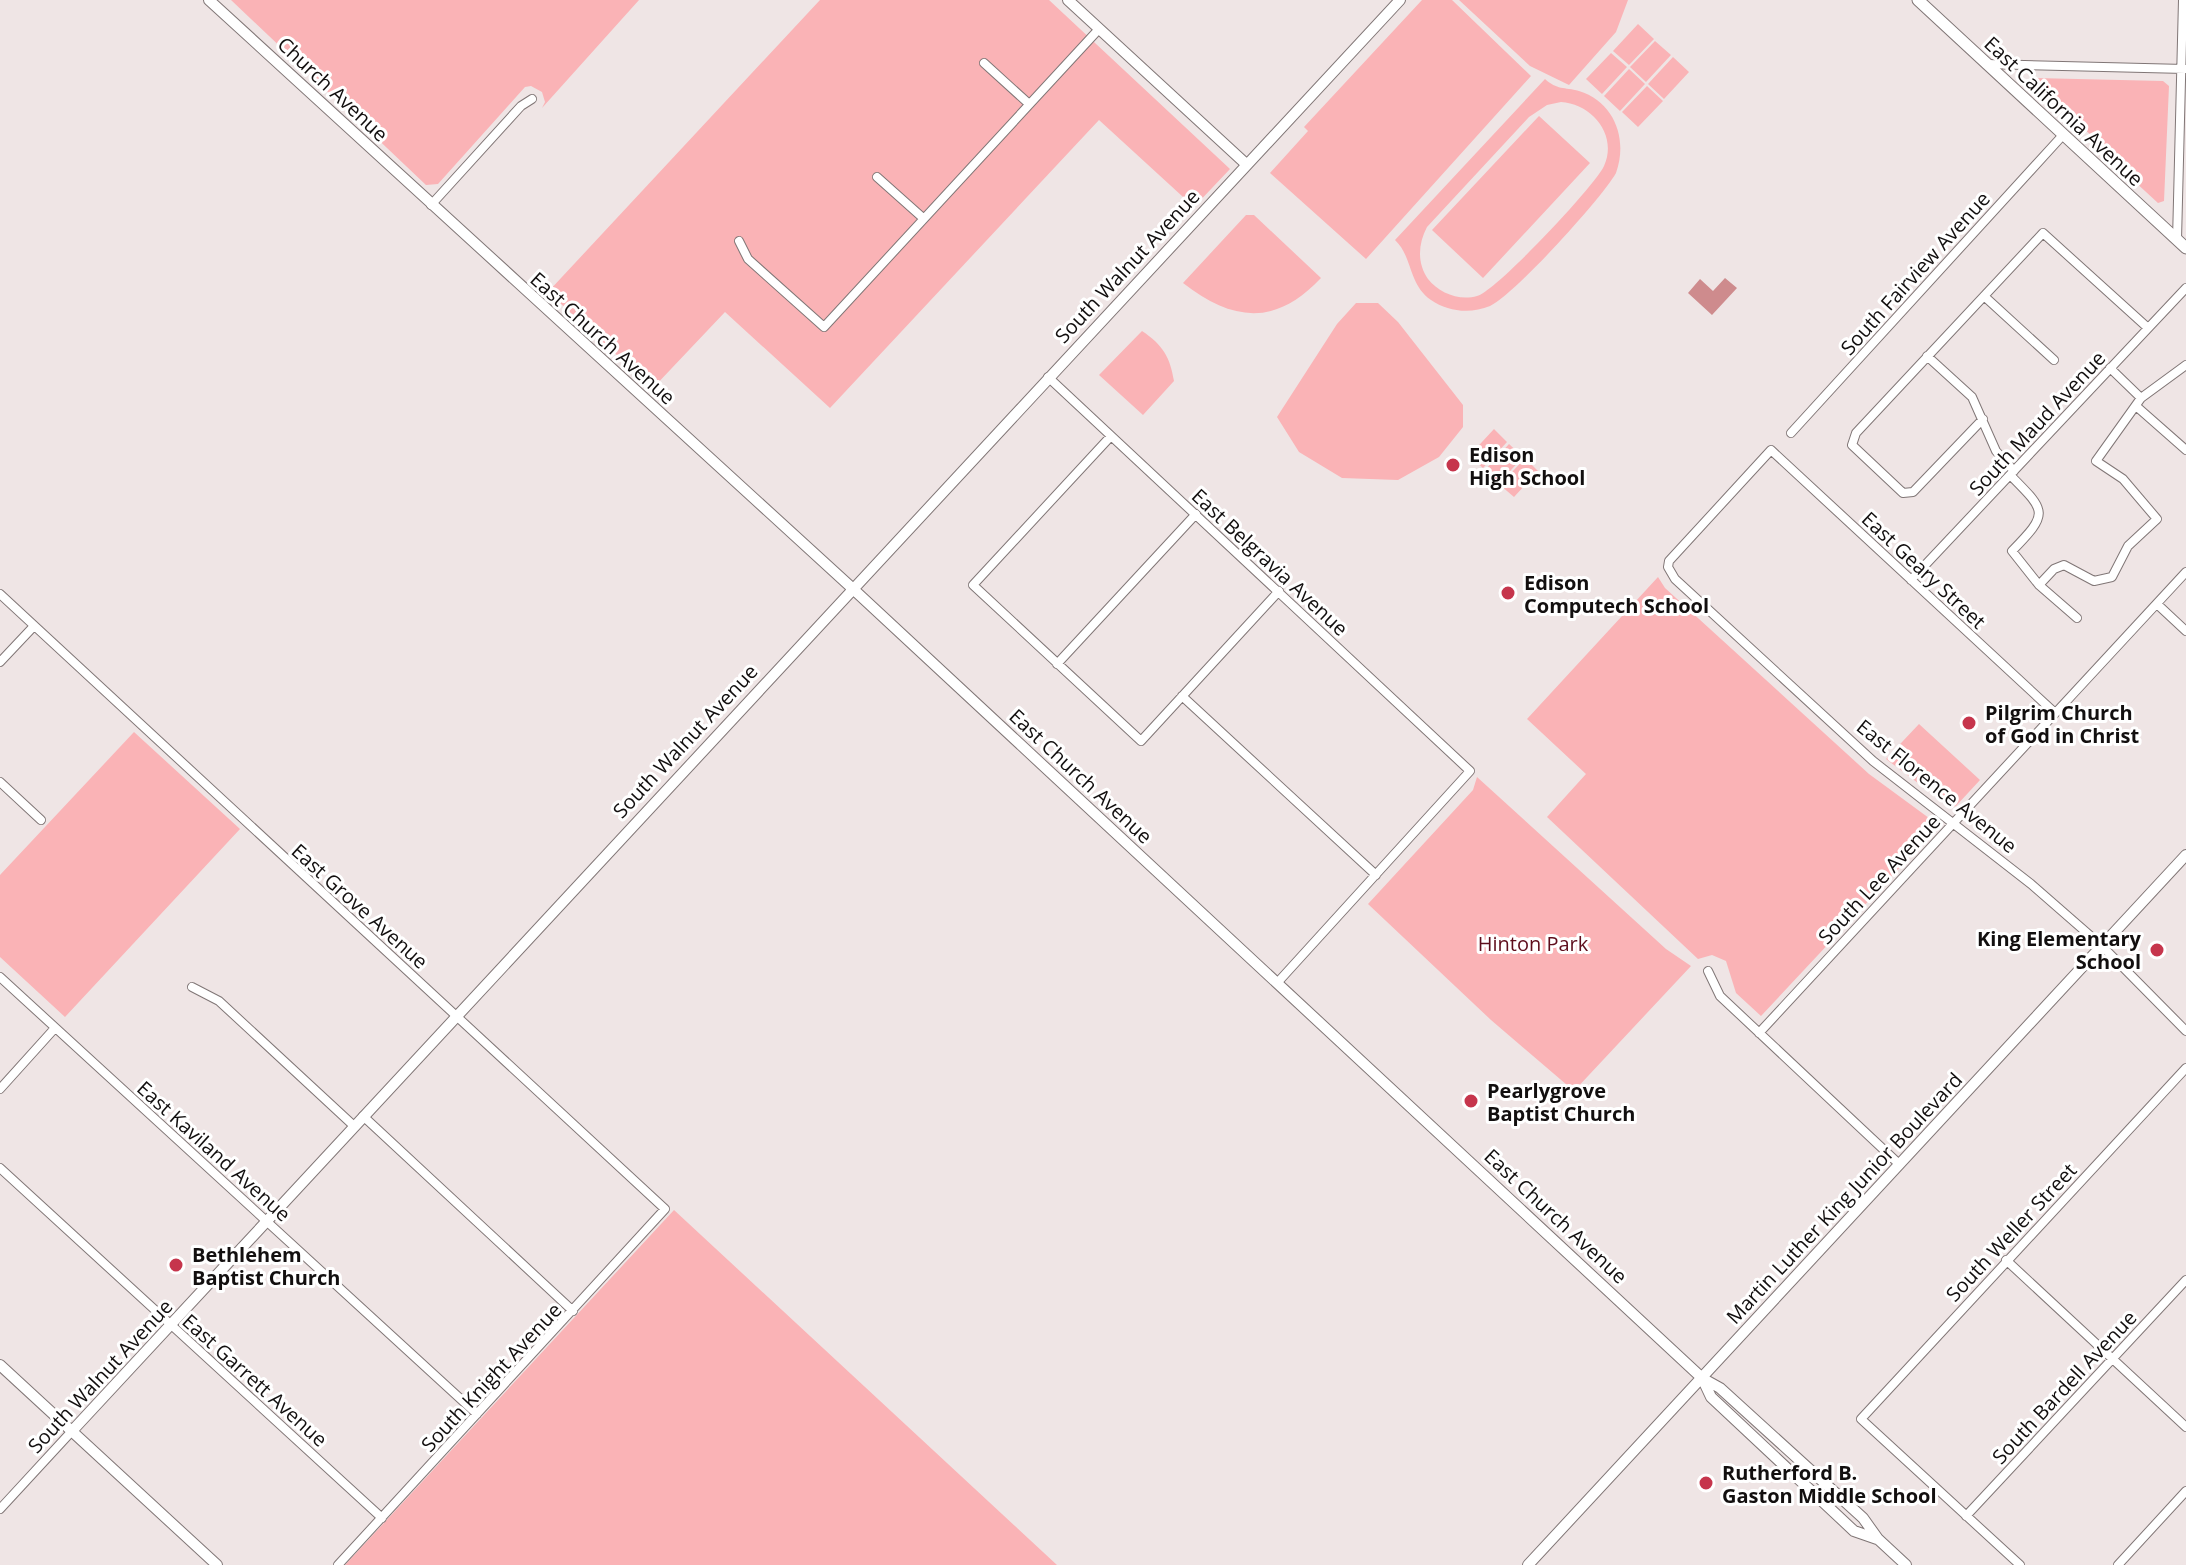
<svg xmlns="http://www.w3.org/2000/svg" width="2186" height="1565" font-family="'Open Sans',sans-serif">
  <rect width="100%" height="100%" fill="#efe5e5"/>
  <path fill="#fab3b6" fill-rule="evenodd" d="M231,0H639L542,108L545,102L542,92L531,86L525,87L438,184L426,185Z
    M820,0H1049L1230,169L1194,207L1099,120L830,408L725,312L653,388L548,292Z
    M1422,0H1452L1531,76L1366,259L1270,173L1308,131L1304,127Z
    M1459,0H1628L1616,32L1569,85L1530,66Z
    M1638,24L1654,39L1629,65L1613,51Z
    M1655,41L1671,55L1646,82L1630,67Z
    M1611,53L1627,67L1602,94L1586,79Z
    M1673,57L1689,72L1664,99L1648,84Z
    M1629,69L1645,84L1620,111L1604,96Z
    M2035,78L2163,81L2169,86L2164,201L2158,203L2095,145L2092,136L2034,83Z
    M1545,79C1557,90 1564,87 1579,91C1615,102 1628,140 1616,173C1602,198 1514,295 1490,306C1471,314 1448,312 1431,300C1408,284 1413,257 1395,240ZM1561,102C1592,104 1618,135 1604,166C1595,186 1496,291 1477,296C1459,301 1439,293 1428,279C1417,263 1418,244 1427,227L1529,117L1547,105Z
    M1647,86L1663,101L1638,127L1622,112Z
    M1539,116L1590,163L1483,278L1432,230Z
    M1246,215H1254L1321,278C1275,327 1232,321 1183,283Z
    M1356,303H1378L1398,322L1463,405V427L1439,457L1398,480L1342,478L1299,452L1277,417L1337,324Z
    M1142,331C1163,345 1170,357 1174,381L1143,415L1099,375Z
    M1494,429L1507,442L1483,468L1469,456Z
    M1509,444L1523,457L1499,483L1485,470Z
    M1525,458L1538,471L1514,497L1500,485Z
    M1658,577L1665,588L1869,774L1933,821L1935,830L1761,1016L1736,993L1726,961L1712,955L1698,959L1547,817L1586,774L1527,719Z
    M1919,724L1980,780L1956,806L1950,807L1886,759Z
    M134,732L240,829L65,1017L0,957V875Z
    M1477,777L1666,949L1691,966L1574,1091L1491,1020L1368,904L1473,790Z
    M674,1210L1057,1565H345Z"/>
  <path fill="#ce8b8d" d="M1725,278L1737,288L1712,315L1688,293L1700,279L1713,291Z"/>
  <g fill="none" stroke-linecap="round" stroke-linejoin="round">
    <defs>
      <path id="minor" d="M984,63L1028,103
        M1986,64L2185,69
        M877,177L923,218
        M431,205L521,106L532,99
        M2177,240L2183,0
        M739,241L748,259L824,327L1099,29
        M1984,296L2054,360
        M1927,356L1972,397L1996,451L2014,471
        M2110,368L2141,398
        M1048,377L1470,771L1278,982
        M2136,406L2186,450
        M1983,419L1913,492L1903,493L1852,445L1856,433L2043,233L2148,328
        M1791,433L2063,135
        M1111,436L973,585L1141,741L1279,591
        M2010,475C2047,512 2049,513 2012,551L2039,585L2077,618
        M1911,580L2186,288
        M2039,585L2054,569L2064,565L2094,581L2112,577L2128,546L2157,519L2123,479L2096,461L2141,398L2186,365
        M0,594L665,1209L338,1565
        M2157,604L2186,631
        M0,662L34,626
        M1057,664L1196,514
        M1182,696L1376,875
        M2055,713L1771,450L1669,561L1668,567L1675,579L1873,761L2031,884L2102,946L2186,1031
        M0,782L41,820
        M1708,971L1720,996L1899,1164
        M0,977L477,1414
        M192,987L219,1001L354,1126
        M1759,1033L2186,572
        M0,1089L55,1028
        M363,1116L573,1311
        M0,1168L382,1518
        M2006,1260L2186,1427
        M0,1509L72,1431
        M1966,1516L2186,1280
        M2020,1565L1861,1419L2186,1068
        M2118,1565L2186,1491"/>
      <path id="tertiary" d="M209,0L852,588L1702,1378L1720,1388L1863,1518L1878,1539L1906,1565
        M1068,0L1246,164
        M0,1365L217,1565
        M1703,1380L1711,1397L1854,1531L1877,1539
        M72,1431L1400,0
        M1528,1565L2186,855"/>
      <path id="secondary" d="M1918,0L2186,248"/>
    </defs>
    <use href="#minor" stroke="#807676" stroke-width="10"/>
    <use href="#tertiary" stroke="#807676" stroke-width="12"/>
    <use href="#secondary" stroke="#807676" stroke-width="13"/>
    <use href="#minor" stroke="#fff" stroke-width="8"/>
    <use href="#tertiary" stroke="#fff" stroke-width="10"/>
    <use href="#secondary" stroke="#fff" stroke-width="11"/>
  </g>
  <g fill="#c6354c" stroke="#fff" stroke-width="3">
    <circle cx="1453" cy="465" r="8"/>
    <circle cx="1508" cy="593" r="8"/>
    <circle cx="1969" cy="723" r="8"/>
    <circle cx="2157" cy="950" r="8"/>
    <circle cx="1471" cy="1101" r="8"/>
    <circle cx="176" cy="1265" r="8"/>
    <circle cx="1706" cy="1483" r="8"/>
  </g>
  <g text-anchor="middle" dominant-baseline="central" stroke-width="6" stroke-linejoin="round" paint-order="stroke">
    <g font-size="20" fill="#120f0f" stroke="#fff">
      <text transform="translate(333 89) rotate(43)">Church Avenue</text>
      <text transform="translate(2064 111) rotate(43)">East California Avenue</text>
      <text transform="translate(1127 266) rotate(-47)">South Walnut Avenue</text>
      <text transform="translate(1915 273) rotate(-48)">South Fairview Avenue</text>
      <text transform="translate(603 338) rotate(42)">East Church Avenue</text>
      <text transform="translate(2037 423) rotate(-47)">South Maud Avenue</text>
      <text transform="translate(1270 562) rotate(43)">East Belgravia Avenue</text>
      <text transform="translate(1924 570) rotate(43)">East Geary Street</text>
      <text transform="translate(685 741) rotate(-47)">South Walnut Avenue</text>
      <text transform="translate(1081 776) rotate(43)">East Church Avenue</text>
      <text transform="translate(1937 786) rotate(39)">East Florence Avenue</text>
      <text transform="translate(1879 879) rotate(-47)">South Lee Avenue</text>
      <text transform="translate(360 906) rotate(42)">East Grove Avenue</text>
      <text transform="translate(214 1151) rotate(42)">East Kaviland Avenue</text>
      <text transform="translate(1844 1198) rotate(-47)">Martin Luther King Junior Boulevard</text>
      <text transform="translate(1556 1216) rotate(43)">East Church Avenue</text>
      <text transform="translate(2011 1232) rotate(-47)">South Weller Street</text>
      <text transform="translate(100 1376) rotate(-47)">South Walnut Avenue</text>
      <text transform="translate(491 1377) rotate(-47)">South Knight Avenue</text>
      <text transform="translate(255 1380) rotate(42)">East Garrett Avenue</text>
      <text transform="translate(2064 1387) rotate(-47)">South Bardell Avenue</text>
    </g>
    <g font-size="20" font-weight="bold" fill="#120f0f" stroke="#fff" text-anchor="start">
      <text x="1469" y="454">Edison<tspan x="1469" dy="23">High School</tspan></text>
      <text x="1524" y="582">Edison<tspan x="1524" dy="23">Computech School</tspan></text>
      <text x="1985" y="712">Pilgrim Church<tspan x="1985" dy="23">of God in Christ</tspan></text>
      <text x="2141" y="938" text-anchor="end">King Elementary<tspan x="2141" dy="23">School</tspan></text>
      <text x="1487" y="1090">Pearlygrove<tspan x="1487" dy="23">Baptist Church</tspan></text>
      <text x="192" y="1254">Bethlehem<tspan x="192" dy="23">Baptist Church</tspan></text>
      <text x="1722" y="1472">Rutherford B.<tspan x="1722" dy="23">Gaston Middle School</tspan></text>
    </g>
    <g font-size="20" fill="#5e0d1c" stroke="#fff">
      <text x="1533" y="943">Hinton Park</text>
    </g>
  </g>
</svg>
